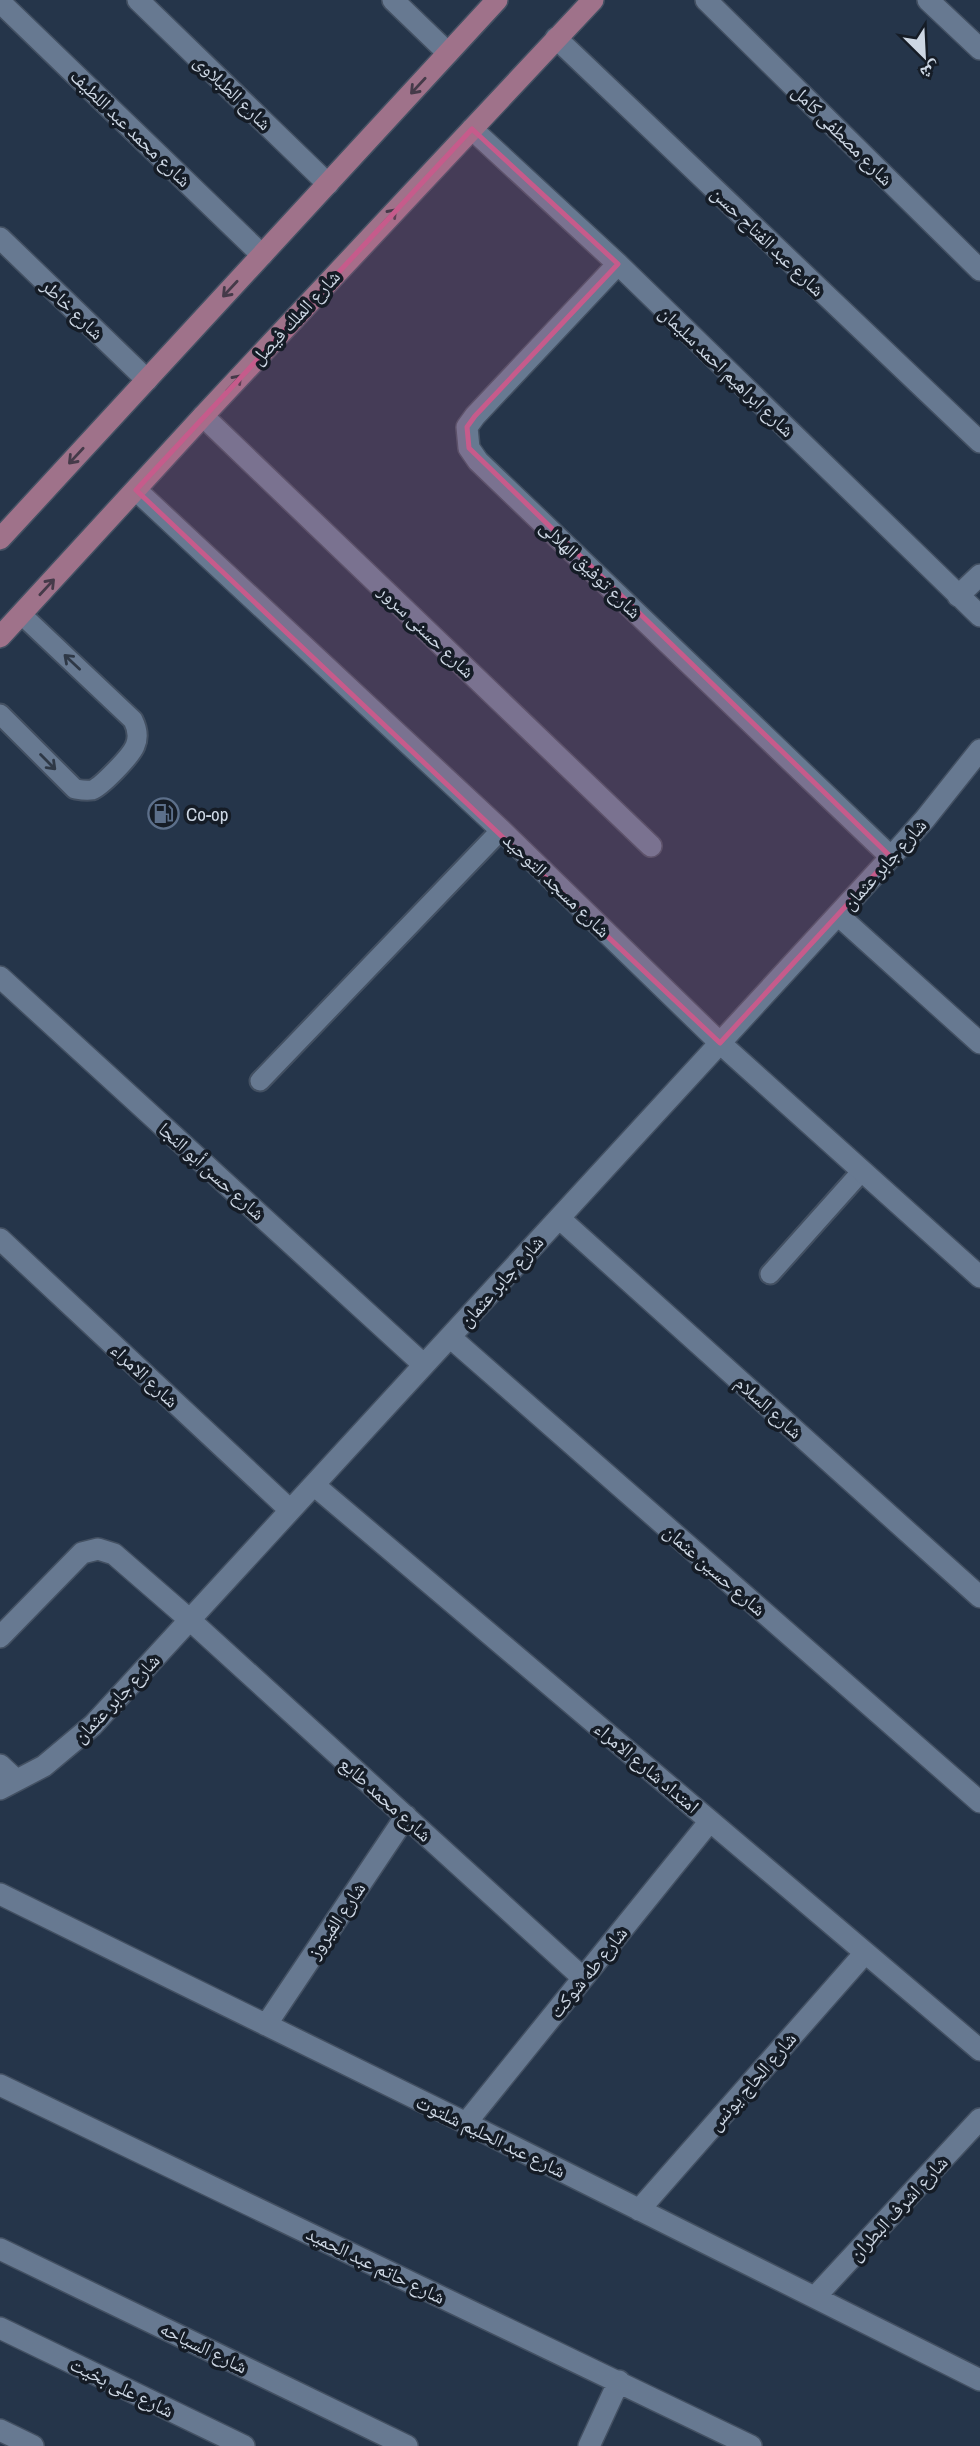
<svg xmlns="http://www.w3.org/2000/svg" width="980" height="2446" font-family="'Archivo Narrow','Noto Naskh Arabic',sans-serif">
  <rect width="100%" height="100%" fill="#25354a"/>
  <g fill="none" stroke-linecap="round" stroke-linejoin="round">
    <defs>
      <path id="service" d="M0,714L75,789C81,790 86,791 92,790C101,787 131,756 135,746C139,737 137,728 133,720L21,614
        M260,1081L501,830
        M770,1274L862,1171"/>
      <path id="minor" d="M138,0L328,184
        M393,0L448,53
        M706,0L980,270
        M928,0L980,49
        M0,2L262,255
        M556,38L980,442
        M472,129L618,264L980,616
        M0,238L147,380
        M618,264L475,416L467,427L469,448L478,461L891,857
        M203,416L651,846
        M136,490L501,830L720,1043L980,1277
        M958,596L980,575
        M838,915L980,1043
        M0,977L424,1365
        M559,1218L980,1597
        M0,1239L290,1510
        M450,1337L980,1802
        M314,1485L980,2050
        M0,1637L82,1553L98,1549L114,1554L190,1620L583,1978
        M0,1765L16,1780
        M0,1789L44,1766L93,1725L891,857L925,819L980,750
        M0,1894L466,2123L980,2380
        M266,2025L406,1816
        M0,2085L751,2446
        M466,2123L710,1821
        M639,2210L865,1953
        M0,2249L407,2446
        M815,2297L980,2119
        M0,2328L244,2446
        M0,2430L33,2446
        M589,2446L619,2381"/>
      <path id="primary" d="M0,539L497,0
        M0,637L203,416L593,0"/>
    </defs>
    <use href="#service" stroke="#435062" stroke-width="23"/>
    <use href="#minor" stroke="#435062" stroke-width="24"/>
    <use href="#primary" stroke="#435062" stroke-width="24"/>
    <use href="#service" stroke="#677991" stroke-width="19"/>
    <use href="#minor" stroke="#677991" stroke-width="21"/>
    <use href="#primary" stroke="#9f728a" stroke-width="21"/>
  </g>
  <defs><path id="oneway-shaft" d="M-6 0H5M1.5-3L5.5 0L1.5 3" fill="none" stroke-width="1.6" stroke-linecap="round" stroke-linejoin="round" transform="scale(1.75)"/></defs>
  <g stroke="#453a49">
    <use href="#oneway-shaft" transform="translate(418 86) rotate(133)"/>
    <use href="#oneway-shaft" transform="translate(389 217) rotate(-47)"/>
    <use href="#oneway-shaft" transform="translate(230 289) rotate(133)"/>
    <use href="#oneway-shaft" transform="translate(234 383) rotate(-47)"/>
    <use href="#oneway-shaft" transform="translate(76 456) rotate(133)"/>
    <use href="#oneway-shaft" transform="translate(47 587) rotate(-47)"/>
  </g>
  <g stroke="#2e3846">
    <use href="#oneway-shaft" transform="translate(72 662) rotate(-137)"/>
    <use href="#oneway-shaft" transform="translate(48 762) rotate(45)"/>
  </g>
  <path fill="#c65b8b" fill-opacity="0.2" stroke="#c65b8b" stroke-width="5" stroke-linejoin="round" d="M472,129L618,264L475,416L467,427L469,448L891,857L720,1043L136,490Z"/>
  <defs>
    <symbol id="fuel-ring" viewBox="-11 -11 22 22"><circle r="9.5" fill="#151c26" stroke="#5c6f8a" stroke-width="1.5"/><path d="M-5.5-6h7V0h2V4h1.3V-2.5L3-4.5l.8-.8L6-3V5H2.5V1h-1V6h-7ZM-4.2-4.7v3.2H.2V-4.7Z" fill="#5c6f8a"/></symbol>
  </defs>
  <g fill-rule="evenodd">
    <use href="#fuel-ring" x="146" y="796" width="35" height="35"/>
  </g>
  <g text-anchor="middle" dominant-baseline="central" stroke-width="7" stroke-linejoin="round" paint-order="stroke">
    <g font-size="19" fill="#cdd7e4" stroke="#151c26">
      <text transform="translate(233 92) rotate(44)">شارع الطبلاوى</text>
      <text transform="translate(131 128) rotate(44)">شارع محمد عبد اللطيف</text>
      <text transform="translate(843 135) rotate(45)">شارع مصطفى كامل</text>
      <text transform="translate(768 241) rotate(44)">شارع عبد الفتاح حسن</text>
      <text transform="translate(73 309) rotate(44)">شارع خاطر</text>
      <text transform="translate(295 317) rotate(-47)">شارع الملك فيصل</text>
      <text transform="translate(727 371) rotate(44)">شارع ابراهيم احمد سليمان</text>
      <text transform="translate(591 569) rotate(44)">شارع توفيق الهلالى</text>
      <text transform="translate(427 631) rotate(44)">شارع حسنى سرور</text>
      <text transform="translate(884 864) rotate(-48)">شارع جابر عثمان</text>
      <text transform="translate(557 885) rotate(44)">شارع مسجد التوحيد</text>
      <text transform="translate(212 1171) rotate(42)">شارع حسن أبو النجا</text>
      <text transform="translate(501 1281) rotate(-48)">شارع جابر عثمان</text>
      <text transform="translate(145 1375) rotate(43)">شارع الامراء</text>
      <text transform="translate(769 1407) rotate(42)">شارع السلام</text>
      <text transform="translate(715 1570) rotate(41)">شارع حسين عثمان</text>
      <text transform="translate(116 1698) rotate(-46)">شارع جابر عثمان</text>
      <text transform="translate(647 1767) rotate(40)">امتداد شارع الامراء</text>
      <text transform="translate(386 1799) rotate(42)">شارع محمد طايع</text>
      <text transform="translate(336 1920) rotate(-56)">شارع الفيروز</text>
      <text transform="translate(588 1972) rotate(-51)">شارع طه شوكت</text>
      <text transform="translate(752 2081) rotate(-49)">شارع الحاج يونس</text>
      <text transform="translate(491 2136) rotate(26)">شارع عبد الحليم شلتوت</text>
      <text transform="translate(898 2208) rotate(-47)">شارع اشرف البطران</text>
      <text transform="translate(376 2265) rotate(26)">شارع حاتم عبد الحميد</text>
      <text transform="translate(204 2347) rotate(26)">شارع السياحه</text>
      <text transform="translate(122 2387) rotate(26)">شارع على بخيت</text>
    </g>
    <g font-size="19" fill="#cdd7e4" stroke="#151c26" text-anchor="start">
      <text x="186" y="814">Co-op</text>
    </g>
  </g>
  <g transform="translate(924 56) rotate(156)" stroke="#151c26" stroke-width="5" paint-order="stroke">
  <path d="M0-5L12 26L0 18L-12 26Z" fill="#cdd7e4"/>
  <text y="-10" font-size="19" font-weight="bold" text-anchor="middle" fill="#cdd7e4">ش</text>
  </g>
</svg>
